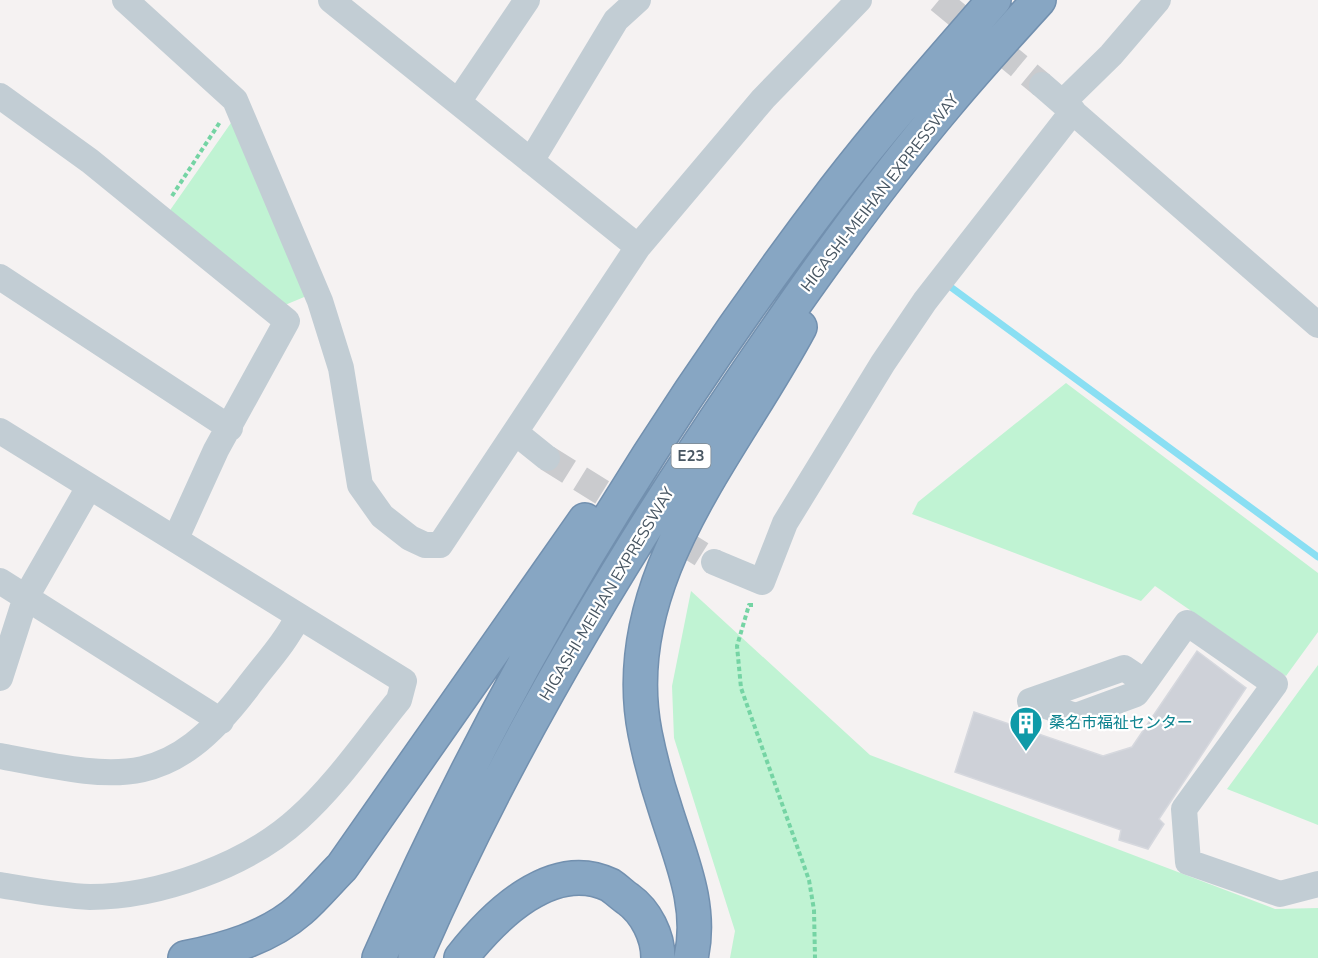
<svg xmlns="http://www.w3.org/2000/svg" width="1318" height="958" font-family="'Nunito Sans','Noto Sans JP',sans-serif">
  <rect width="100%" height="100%" fill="#f5f2f2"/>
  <path fill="#c0f3d3" d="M233,120L309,295L285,305L166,216Z
    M1066,383L1318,573V632L1286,676L1155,586L1141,601L912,514L918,502Z
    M691,591L870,755L1275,909L1318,908V958H730L735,931L674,738L672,686Z
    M1318,665V825L1227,789Z"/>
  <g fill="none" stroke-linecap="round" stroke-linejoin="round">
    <path stroke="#8adff3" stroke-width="7" d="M952,288L1318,557"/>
  </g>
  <path fill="#ced1d8" stroke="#d6d8de" stroke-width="1.5" d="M1197,651L1246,688L1159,819L1164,824L1148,849L1119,840L1121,830L955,772L974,712L1103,756L1132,747Z"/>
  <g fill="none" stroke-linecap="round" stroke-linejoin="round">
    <path stroke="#cacbce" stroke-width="26" stroke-dasharray="26 13" stroke-linecap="butt" d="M939,0L1042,85
      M547,458L714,562"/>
    <defs>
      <path id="highway" d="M185,958C224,950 268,938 300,910C315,897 328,881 342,867L585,520
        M379,958C499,685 654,426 835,189C885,124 940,62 994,0
        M415,958C502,757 615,567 738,386C804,289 872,193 947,104C977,68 1008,34 1039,0
        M461,958C493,917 552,857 610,885C616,889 622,895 628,899C646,912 658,936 658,958
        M691,958C703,905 680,857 665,808C657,784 650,758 645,733C615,580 733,453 800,327"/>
    </defs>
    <use href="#highway" stroke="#7290af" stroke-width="36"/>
    <path stroke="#75d4a4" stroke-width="4" stroke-dasharray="4.5 3" stroke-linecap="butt" d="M172,196L220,122
      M753,605H749L737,646L741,688L809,880L814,910L815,958"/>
    <path stroke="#c2cdd4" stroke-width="26" d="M125,0L235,100L320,301L341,368L360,485L382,516L410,538L425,545H440L638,247L763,99L859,0
      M331,0L638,247
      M1042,85L1318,325
      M0,96L90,161L287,321L216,450L176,538
      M458,102L527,0
      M1063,102L1111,55L1158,0
      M531,161L616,20L638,0
      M0,277L230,428
      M0,431L404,681L399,700C367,739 337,784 299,818C248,865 159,897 90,897C60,896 30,890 0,885
      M516,433L547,458
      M714,562L762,582L785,523L883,363L925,301L1073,111
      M0,581L221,721
      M1124,668L1145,682L1136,694L1076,716L1030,701Z
      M0,678L26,597L89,487
      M1145,682L1187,623L1275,684L1184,809L1188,862L1280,894L1318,884
      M0,756C119,779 167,793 247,688C265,664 285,643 298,617"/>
    <use href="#highway" stroke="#87a6c3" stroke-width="33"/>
  </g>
  <defs>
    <symbol id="building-pin" viewBox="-11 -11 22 30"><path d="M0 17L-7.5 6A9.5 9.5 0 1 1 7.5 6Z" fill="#0f9aa8" stroke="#fff"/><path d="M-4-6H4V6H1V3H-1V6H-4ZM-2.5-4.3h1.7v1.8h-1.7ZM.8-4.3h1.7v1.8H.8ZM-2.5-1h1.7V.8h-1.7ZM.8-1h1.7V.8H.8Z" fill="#fff"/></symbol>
  </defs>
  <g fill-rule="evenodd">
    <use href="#building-pin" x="1007" y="704" width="38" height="52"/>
  </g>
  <g text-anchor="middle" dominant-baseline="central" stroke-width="4.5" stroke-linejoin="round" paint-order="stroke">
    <rect fill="#fff" stroke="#7f8991" stroke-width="1.5" x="671.5" y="444" width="39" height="24" rx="4.5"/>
    <g font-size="15" font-weight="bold" fill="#485662">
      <text x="691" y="456">E23</text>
    </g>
    <g font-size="16" fill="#485662" stroke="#fff">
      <text transform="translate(880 193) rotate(-52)">HIGASHI-MEIHAN EXPRESSWAY</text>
      <text transform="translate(607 594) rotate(-59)">HIGASHI-MEIHAN EXPRESSWAY</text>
    </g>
    <g font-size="16" fill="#0d838f" stroke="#fff" text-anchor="start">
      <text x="1049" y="723">桑名市福祉センター</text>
    </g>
  </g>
</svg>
